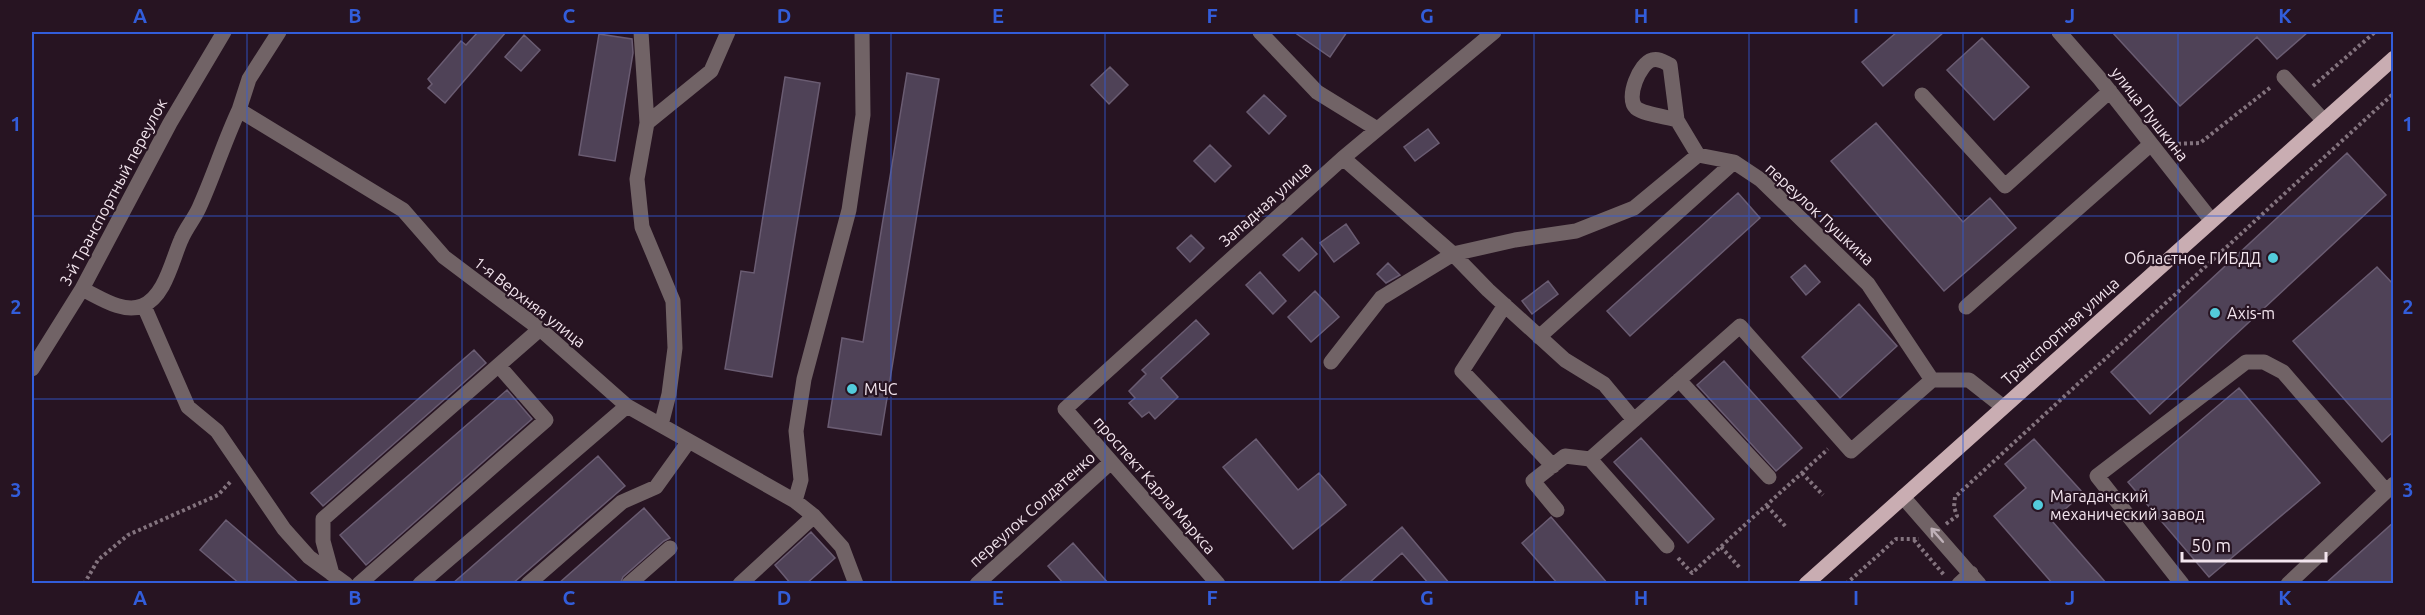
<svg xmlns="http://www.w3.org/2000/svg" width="2425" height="615" font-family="Ubuntu,sans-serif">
  <rect width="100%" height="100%" fill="#271422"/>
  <path fill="#4f4257" stroke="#6a5c72" stroke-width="1.5" d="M478,32H506L445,103L428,88L432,84L428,79L461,41L466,45Z
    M1294,32H1347L1330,57Z
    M1897,32H1944L1883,86L1862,62Z
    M2112,32H2308L2277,59L2257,37L2180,106Z
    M599,34L632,39L633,53L615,161L579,155Z
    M524,35L540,50L521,71L505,57Z
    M1982,38L2029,87L1994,120L1947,70Z
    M1110,67L1128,85L1109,104L1091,85Z
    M907,73L939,79L881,435L828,427L842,338L863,342Z
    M785,77L820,83L772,377L725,369L741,271L754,273Z
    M1264,95L1286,116L1269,134L1247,112Z
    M1876,123L1963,222L1990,198L2016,228L1944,291L1831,161Z
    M1428,129L1439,143L1415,161L1404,147Z
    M1210,145L1231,166L1215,182L1194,161Z
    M2347,153L2386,195L2150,414L2111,372Z
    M1738,193L1760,218L1630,336L1607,311Z
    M1346,224L1359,243L1334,262L1320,243Z
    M1191,235L1204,248L1190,262L1177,248Z
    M1302,238L1317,254L1299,271L1283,255Z
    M1388,263L1400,275L1386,283L1377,274Z
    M1805,265L1820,282L1806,295L1791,277Z
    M2377,267L2394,285V431L2382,442L2293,341Z
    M1260,272L1286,301L1273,314L1246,285Z
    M1548,281L1558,294L1532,314L1522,301Z
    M1315,291L1339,317L1311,342L1288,317Z
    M1859,304L1897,346L1840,398L1802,357Z
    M1196,320L1209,334L1161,378L1178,397L1155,419L1149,412L1142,417L1129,403L1135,398L1129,391L1146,374L1142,370Z
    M474,350L486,363L323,506L311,493Z
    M1724,361L1802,448L1776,471L1697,385Z
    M2239,388L2320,483L2209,577L2128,482Z
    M507,390L532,419L366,565L340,535Z
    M1641,438L1714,519L1688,543L1614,462Z
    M1256,439L1298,490L1319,473L1346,505L1293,549L1223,467Z
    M2034,439L2083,493L2052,521L2107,584H2053L1994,516L2026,488L2005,464Z
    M598,456L625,486L512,584H452Z
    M644,508L670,538L664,541L623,577L620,584H558Z
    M1551,517L1608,584H1558L1522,543Z
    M226,520L300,584H240L200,550Z
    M2394,522V584H2325Z
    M1402,527L1450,584H1429L1402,553L1368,584H1337Z
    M811,532L835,558L806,584H791L775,565Z
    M1073,543L1109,584H1064L1048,566Z"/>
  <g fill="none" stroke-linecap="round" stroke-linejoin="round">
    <path stroke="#83737e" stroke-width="4" stroke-dasharray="3 3" stroke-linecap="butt" d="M2313,86L2375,32
      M2172,144L2200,143L2271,87
      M1802,473L1823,495
      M1767,506L1787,528
      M1946,524L1957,516L1954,507L1955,497L2394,93
      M1914,540L1945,576
      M1721,547L1741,569
      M1678,558L1692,573L1828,449
      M84,584L98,560L128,535L218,495L232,480
      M1846,584L1896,539H1919"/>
    <path stroke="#716366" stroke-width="15" d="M279,32L249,79L239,110L403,210L444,257L540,329L627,406L795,501L814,516L842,547L856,584
      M641,32L647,123L637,179L642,227L673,301L675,348L669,394L661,425
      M1260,32L1317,92L1377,129
      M2059,32L2100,79L2211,220
      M2284,77L2324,121
      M1922,95L2005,186L2110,91
      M1677,120C1667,117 1643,114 1636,108C1625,98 1640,63 1652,60C1659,58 1664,62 1670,65L1677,120L1698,155
      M647,123L711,71L728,32
      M1343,158L1453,254L1488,290L1565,360L1604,384L1634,420
      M82,289C99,297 123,314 142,306C165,297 172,260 181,240C186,228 194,219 199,208C214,175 224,142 239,110
      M1505,305L1462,371L1553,466
      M144,306L188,407L217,431L284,529L309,557L346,584
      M1966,307L2151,144
      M1539,337L1734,162
      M1331,362L1381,298L1453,254L1515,240L1576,231L1634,208L1698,155L1734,162L1761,180L1868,284L1932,380
      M32,369L82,289L170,123L224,32
      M1679,380L1769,477
      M1903,497L1979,584
      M795,501L801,480L796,431L804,379L849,210L863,115L862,32
      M1557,510L1533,481L1565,456L1590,459
      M1667,546L1590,459L1740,326L1851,451L1932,380H1969L2002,406
      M332,574L323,541V519L540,329
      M359,584L546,420L499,366
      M420,584L627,406
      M528,584L622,502L656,487L689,441
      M629,584L670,548
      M740,584L814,516
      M977,584L1111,462
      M1218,584L1065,409L1343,158L1494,32
      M1959,584L1971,573
      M2182,584L2097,476L2246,362H2264L2283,372L2386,491
      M2288,584L2394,484"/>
    <path stroke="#c9adb2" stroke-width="15" d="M1806,584L2394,58"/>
  </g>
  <defs><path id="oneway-shaft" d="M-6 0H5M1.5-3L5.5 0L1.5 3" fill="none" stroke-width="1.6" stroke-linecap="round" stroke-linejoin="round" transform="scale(1.5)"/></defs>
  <use stroke="#bfb1b8" href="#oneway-shaft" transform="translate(1937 535) rotate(-131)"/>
  <path fill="none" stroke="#325dda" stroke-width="1.5" stroke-opacity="0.55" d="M247,32V584M462,32V584M676,32V584M891,32V584M1105,32V584M1320,32V584M1534,32V584M1749,32V584M1963,32V584M2178,32V584M32,216H2394M32,399H2394"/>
  <g fill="#53cbdb" stroke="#271422" stroke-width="2">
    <circle cx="2273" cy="258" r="6"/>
    <circle cx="2215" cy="313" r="6"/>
    <circle cx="852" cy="389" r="6"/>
    <circle cx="2038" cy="505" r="6"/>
  </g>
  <g text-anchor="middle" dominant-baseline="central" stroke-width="4.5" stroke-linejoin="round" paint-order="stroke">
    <g font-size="16" fill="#f3e5ee" stroke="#271422">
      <text transform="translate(2150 114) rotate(52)">улица Пушкина</text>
      <text transform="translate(113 192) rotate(-62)">3-й Транспортный переулок</text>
      <text transform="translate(1265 204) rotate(-42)">Западная улица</text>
      <text transform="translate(1820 214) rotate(43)">переулок Пушкина</text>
      <text transform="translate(530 302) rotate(38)">1-я Верхняя улица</text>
      <text transform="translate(2060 331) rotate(-42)">Транспортная улица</text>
      <text transform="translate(1155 485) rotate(49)">проспект Карла Маркса</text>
      <text transform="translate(1032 509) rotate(-42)">переулок Солдатенко</text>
    </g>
    <g font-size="16" fill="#f3e5ee" stroke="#271422" text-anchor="start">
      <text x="2261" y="258" text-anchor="end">Областное ГИБДД</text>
      <text x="2227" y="313">Axis-m</text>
      <text x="864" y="389">МЧС</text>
      <text x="2050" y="496">Магаданский<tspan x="2050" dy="18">механический завод</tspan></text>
    </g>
  </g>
  <rect width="2425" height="615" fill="none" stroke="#271422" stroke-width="66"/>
  <path d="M2182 552v9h144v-9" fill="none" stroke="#f3e5ee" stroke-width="3"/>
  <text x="2191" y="552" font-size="18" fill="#f3e5ee" stroke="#271422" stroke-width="4.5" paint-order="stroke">50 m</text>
  <rect x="33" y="33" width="2359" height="549" fill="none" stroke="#325dda" stroke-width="2"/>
  <g font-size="20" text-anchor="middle" font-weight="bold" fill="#325dda">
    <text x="140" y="23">A</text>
    <text x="355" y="23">B</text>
    <text x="569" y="23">C</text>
    <text x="784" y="23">D</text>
    <text x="998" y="23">E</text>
    <text x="1212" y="23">F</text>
    <text x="1427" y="23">G</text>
    <text x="1641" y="23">H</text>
    <text x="1856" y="23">I</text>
    <text x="2070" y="23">J</text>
    <text x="2285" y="23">K</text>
    <text x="16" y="131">1</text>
    <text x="2408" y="131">1</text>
    <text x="16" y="314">2</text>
    <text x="2408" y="314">2</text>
    <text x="16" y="497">3</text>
    <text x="2408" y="497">3</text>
    <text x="140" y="605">A</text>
    <text x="355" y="605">B</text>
    <text x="569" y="605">C</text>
    <text x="784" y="605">D</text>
    <text x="998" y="605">E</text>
    <text x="1212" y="605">F</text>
    <text x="1427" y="605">G</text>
    <text x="1641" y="605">H</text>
    <text x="1856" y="605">I</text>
    <text x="2070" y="605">J</text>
    <text x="2285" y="605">K</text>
  </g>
</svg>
